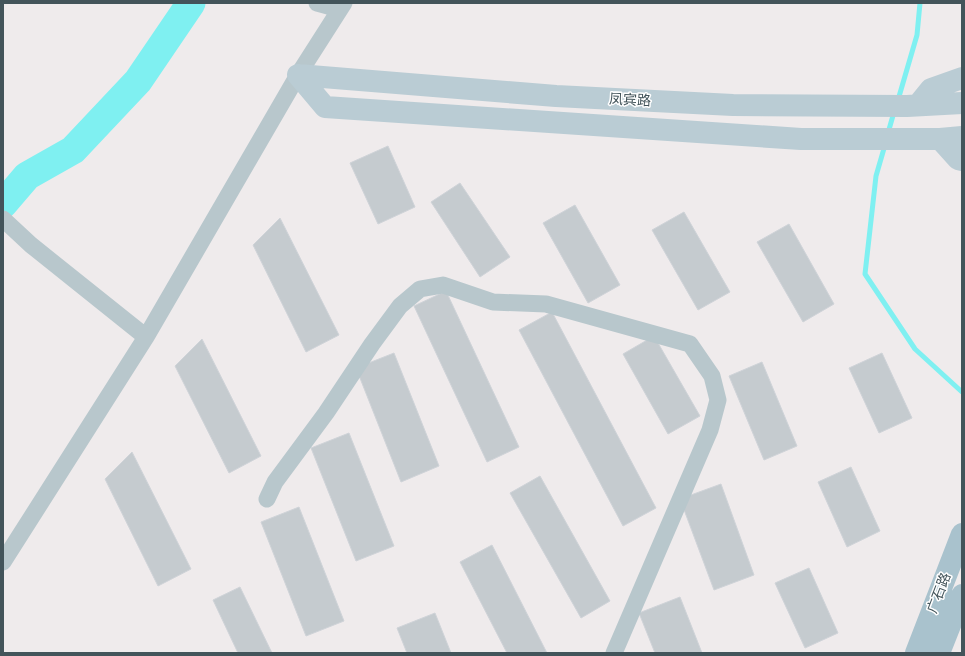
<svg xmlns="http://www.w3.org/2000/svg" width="965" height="656" font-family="'Nunito Sans','Noto Sans SC',sans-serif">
  <rect width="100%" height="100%" fill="#efebec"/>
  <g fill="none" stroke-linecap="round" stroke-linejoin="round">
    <path stroke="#7ff0f1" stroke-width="5" d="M898,100L917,35L920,3
      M888,133L894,112
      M885,145L876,176L865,274L915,349L962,392"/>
    <path stroke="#7ff0f1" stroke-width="29" d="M3,204L27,176L73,150L138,81L191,3"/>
  </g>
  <path fill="#c5cbcf" stroke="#cfd3d8" d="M388,146L415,207L378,224L350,163Z
    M460,183L510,257L480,277L431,202Z
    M575,205L620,285L588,303L543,223Z
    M684,212L730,292L698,310L652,230Z
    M280,218L339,335L306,352L253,245Z
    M789,224L834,304L803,322L757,242Z
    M446,291L519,447L487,462L414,306Z
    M552,312L656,508L623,526L519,330Z
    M654,336L700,416L668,434L623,354Z
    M202,339L261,456L229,473L175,366Z
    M394,353L439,466L401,482L356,368Z
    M882,353L912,418L879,433L849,368Z
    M762,362L797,446L764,460L729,376Z
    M349,433L394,546L356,561L311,448Z
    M132,452L191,569L158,586L105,479Z
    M851,467L880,531L847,547L818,482Z
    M540,476L610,601L581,618L510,493Z
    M721,484L754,575L714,590L680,499Z
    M299,507L344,621L306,636L261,522Z
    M492,545L547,653H507L460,562Z
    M809,568L838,633L805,648L775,583Z
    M240,587L272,653H238L213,600Z
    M680,597L702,653H655L639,613Z
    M435,613L451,653H407L397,628Z"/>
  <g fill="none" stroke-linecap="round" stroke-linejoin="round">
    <path stroke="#b8c7cc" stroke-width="17" d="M317,3L339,9
      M3,219L31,245L146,337
      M267,499L275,482L326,413L372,344L400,306L420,289L443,285L493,302L546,304L690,344L712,376L718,400L710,430L614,653
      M3,562L146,337L298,75L344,3"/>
    <path stroke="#baccd4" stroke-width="22" d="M298,75L325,107L801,139H940L962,137
      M298,75L556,96L733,105L907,106L962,103
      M918,105L931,89L962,78
      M940,139L958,159L962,160"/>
    <path stroke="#a9c2cd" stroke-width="22" d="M916,653L962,534
      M939,653L962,595"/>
  </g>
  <g text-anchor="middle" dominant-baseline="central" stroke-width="3" stroke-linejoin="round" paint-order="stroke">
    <g font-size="14" fill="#43545a" stroke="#fff">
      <text transform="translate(630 100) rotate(3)">凤宾路</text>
      <text transform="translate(939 593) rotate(-69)">广石路</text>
    </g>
  </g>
  <rect width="965" height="656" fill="none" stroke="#43545a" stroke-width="8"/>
</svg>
